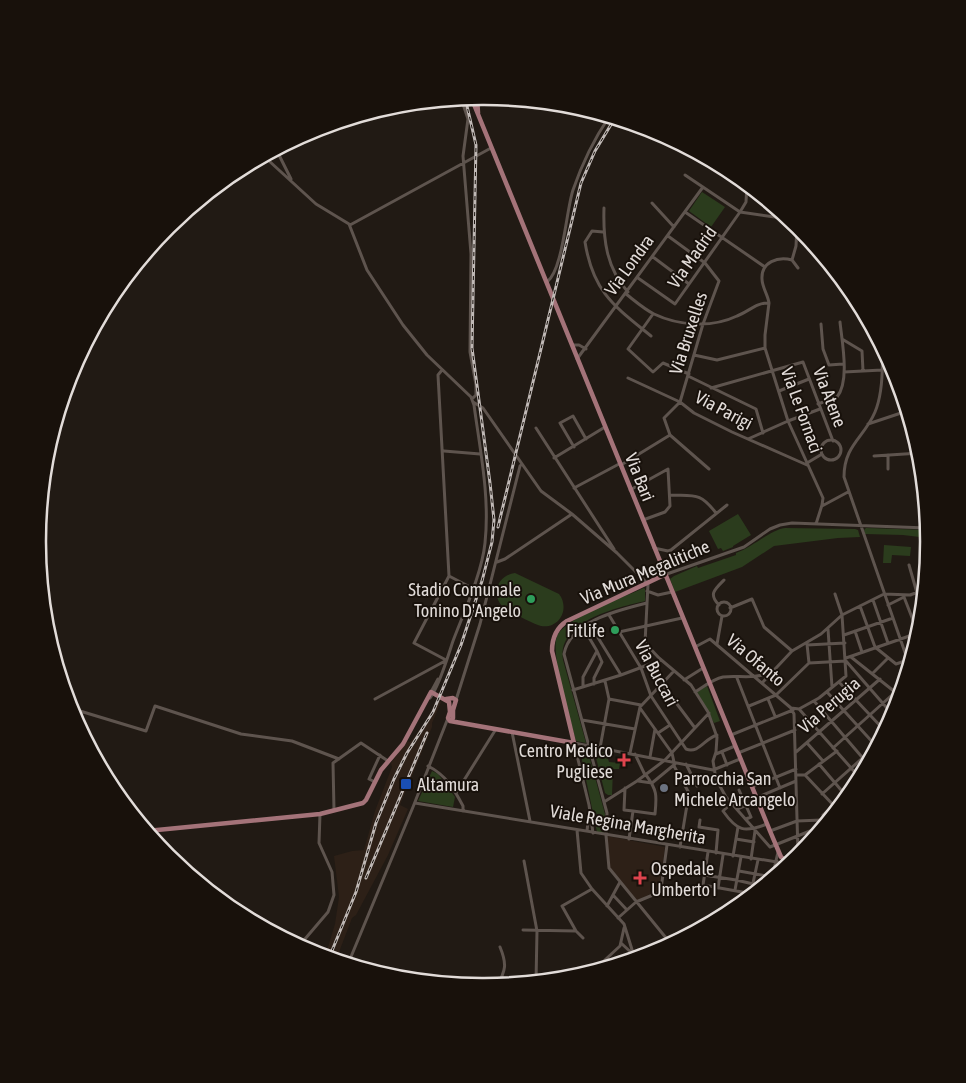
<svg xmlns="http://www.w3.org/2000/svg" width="966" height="1083" font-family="'Asap Condensed',sans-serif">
  <rect width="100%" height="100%" fill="#211a14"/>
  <path fill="#2d2017" d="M437,699L441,702L432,723V727L400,805L408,809L388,855L356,915L352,918L336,960L325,957L335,924L339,897L334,856L352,851L364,850L375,811L392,767L391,763L407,741L410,742L425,723Z
    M607,836L665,847L659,890L636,901L610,868Z"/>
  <path fill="#2b3c1d" d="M702,192L725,207L711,227L689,211Z
    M738,514L751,535L733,546V547L723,551L721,548L718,549L709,531Z
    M785,528L855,529L858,530L860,537L838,538L774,546L742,567L675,592L670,579L674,576L697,566L698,568L736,555V553C753,547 770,530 785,528Z
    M866,528L927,530L928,538L903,535L865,534L864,530Z
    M884,545L911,547L910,556L892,555L891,563H883Z
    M515,573L559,594C570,608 560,629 541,626C533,624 514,613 505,609C490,596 496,576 515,573Z
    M644,588L645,589V601C616,608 557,621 563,660L586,743L576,741C571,721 550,653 557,636C565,618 624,597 644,588Z
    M707,686L720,721L714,723L697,692Z
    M579,746L587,748L605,814L604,833L597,832Z
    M594,750L606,753L609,762L620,763L619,769H613L612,795H608L605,793Z
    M432,771L438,774L455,797L453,807L418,801Z"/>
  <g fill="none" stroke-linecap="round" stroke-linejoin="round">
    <path stroke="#5e544e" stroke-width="3" d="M461,98L468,119L463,156L471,254L470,352L476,385V395L472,399
      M276,149L291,179
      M262,157L268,160L316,204L349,224L367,270L403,325L427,355L471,397L474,405C480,450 490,497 485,543C482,573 464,612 453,641C448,656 439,687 430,698
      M685,175L740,212L789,219
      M652,203L674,227
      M604,208C603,238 606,268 628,292
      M685,212L765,267
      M350,225L491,148
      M603,232L592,231L585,242C593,292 614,306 651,336
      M653,257L689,284
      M792,260L796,246L797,226
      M798,268L792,260C778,256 761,262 762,279C762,287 768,295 769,303L765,335V348L788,421L823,498L822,505L816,524
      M638,278L675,304L740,212L746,202L747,184
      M547,282C563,270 566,211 573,190C582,164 594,139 609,117
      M626,294C635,301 644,309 654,314C679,326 712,328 737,316C748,312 757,302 769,303
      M653,314L628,349L653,372L663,363L689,374
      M821,324L823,349L829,365L843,364
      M842,339L862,351L863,371
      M572,345H579L586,349
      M882,347C883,368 883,393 875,412C864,438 844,445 844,477L909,664
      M694,355L717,360L765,348
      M577,359L703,187
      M442,370L438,375L449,576L472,588
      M844,372L882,370
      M688,376L756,409L763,433
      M628,378L680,402L694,413L732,432L807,465
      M711,388L803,362L833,441
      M779,391L809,379
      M473,402L483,408L541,491L572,514L617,553L648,584L645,643L659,658L691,685L708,712L717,737L716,752L713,761L716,779L726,797L770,847L810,831
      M818,404L837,397C850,381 842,342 840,322
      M788,421L820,409
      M868,424L907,411
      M536,428L614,549
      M670,435L709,469
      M748,439L788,421
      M915,440L916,454
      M821 450a10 10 0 1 1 20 0a10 10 0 1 1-20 0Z
      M574,447L560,423L573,416L586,439
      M444,451L480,454
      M888,455V469
      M874,456L920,453
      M554,458L605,427
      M807,463L822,454
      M621,465L670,435L664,418L680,402L703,324L719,281L705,263L668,236
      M574,488L619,464
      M630,490L668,469L670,506L665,512L643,520
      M670,495C695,496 700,492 716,513
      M822,506L848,492
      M654,548L668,551L671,550L727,505
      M922,561L926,571
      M497,562L505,559L572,514
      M909,565L917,593
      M664,575L744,547L770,529L780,525L792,523L927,528
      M647,591L658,595L672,592
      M910,595L924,590
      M904,597L918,633
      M873,600L888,643
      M717 609a7 7 0 1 1 14 0a7 7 0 1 1-14 0Z
      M647,603C619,610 570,621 564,654L607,813L606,835L609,868L671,944
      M719,605C708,594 715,589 724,580
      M888,605L904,597
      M860,606L875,647L896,664L908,660
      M730,608L752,599L764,627L792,651
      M609,615L641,668L651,696L686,749C699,754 705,738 717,735
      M589,623L621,675
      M828,629L832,687
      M855,631L862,652
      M619,632L682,618
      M844,635L893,618
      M717,644L722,616
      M807,644L809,663
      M807,645L845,643
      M695,647L710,639L791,708L799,709
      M851,657L900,696
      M846,658L918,633
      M446,660L414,643L449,576
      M873,673L888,658
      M737,678L780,788
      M684,680L703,668
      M839,682L885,731
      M762,683L792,651L821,634L842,615L884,594L911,595
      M594,684V678L602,662L597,651
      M662,684L695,728
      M583,687V677L597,651L587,634
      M573,690L621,675L661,660
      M431,692L438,679
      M695,692C703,687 713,679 723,677C739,675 754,680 770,672
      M375,699L445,661
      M609,699L641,705
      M768,699L775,716
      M456,700L480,624L520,466L522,464
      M814,701L867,763
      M749,706L776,695L809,663L846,661L893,715
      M70,708L146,731L155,706L241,734L292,741L339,759
      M640,708L672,753L674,762
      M791,708L794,714L798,853
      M799,709L819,698L846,676L842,615L835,594
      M799,709L860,778
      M582,720L635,729
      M512,732L530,821
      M658,733L670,725
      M731,735L793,710
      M807,743L823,761
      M600,748L609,699L605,681
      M833,748L902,686
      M722,752L727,765
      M796,752L880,679
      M630,753L640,707L674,671
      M738,753L795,730
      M635,754L645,775
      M716,754L735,746
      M650,757L655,729
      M686,764L697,786
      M819,764L847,797
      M428,766C446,775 454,789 463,806V811
      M674,766L689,793L680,847
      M796,775H805L837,751
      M805,775L837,809
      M638,781L652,783L675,764
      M375,782L369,779L380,755
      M752,787L796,769
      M625,788L624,810L633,811
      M739,790L751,817L746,819
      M456,793L496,729
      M822,794L876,746L827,692
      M756,798L796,781
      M604,802L637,781L665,760L709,713
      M415,803L789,864
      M732,803L723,811C737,831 744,833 767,824
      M737,809L757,801
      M334,810L333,763L361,743L388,761
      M823,815L856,784
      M700,820L699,827L718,830L716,853
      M577,830L581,873L592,889L624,924L634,956
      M587,831L589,814
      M770,831L797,821L822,820
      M593,833L589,805L574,743L713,770L740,759
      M629,839L633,811L655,814C657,795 657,790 646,775
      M736,839L754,842
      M708,852L703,885L753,894
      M733,856L738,827
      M751,859L755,831
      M524,861L537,931L536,982
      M739,871L772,877
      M704,875L736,880L762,886
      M772,878L778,852
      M753,883L758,860
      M718,888L723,855
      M735,890L741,857
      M613,895L627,910
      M607,906L620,882
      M618,918L636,902L660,892L661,889L667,845
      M523,930L576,931
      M583,938L576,931L562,906L592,889
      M621,943L637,958
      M299,946L328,912L334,895L332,872L319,843L320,814
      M607,959L614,965
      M348,964L413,807L448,718
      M593,971L620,946L624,928
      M497,986C506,970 507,964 500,947"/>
    <path stroke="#a47379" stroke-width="4.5" d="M471,97L770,831L781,857L790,863
      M477,97L478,113
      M446,699L453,698L456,700L453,710V718L451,721
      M147,831L320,814L363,803L366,800L381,770L403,744L431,692L449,702L450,712L448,718L450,721L574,743L552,651C552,638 556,628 567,621L664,575
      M784,860L803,851"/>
    <defs>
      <path id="rail" d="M498,527L581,183L595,151L615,118
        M366,878L427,733
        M329,958L356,892L376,823L394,779L407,753L433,712L461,645L482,581L492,542L494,520L490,483L472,348L476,145L467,106L464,98"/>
    </defs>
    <use href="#rail" stroke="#c0b9b6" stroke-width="3"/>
    <use href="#rail" stroke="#18110b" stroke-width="1" stroke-dasharray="4" stroke-linecap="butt"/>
  </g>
  <g fill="#2e9e5b" stroke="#18110b" stroke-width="2">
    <circle cx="531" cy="599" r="5"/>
    <circle cx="615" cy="630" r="5"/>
  </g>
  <g fill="#e0444e" stroke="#18110b" stroke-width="2">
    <path d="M621.5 752.5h5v5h5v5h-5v5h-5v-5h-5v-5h5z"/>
    <path d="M637.5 870.5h5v5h5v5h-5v5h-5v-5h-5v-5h5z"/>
  </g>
  <rect fill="#1a4fb4" stroke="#18110b" stroke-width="2" x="400" y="778" width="12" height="12" rx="2.5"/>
  <circle fill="#6b7280" stroke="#18110b" stroke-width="2" cx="664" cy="788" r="5"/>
  <g text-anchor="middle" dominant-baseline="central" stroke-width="4" stroke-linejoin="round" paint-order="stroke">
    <g font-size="18" fill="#e2dcd9" stroke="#18110b">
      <text transform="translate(692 257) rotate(-55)">Via Madrid</text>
      <text transform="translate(629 265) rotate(-54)">Via Londra</text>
      <text transform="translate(688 333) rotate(-72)">Via Bruxelles</text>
      <text transform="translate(830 397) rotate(69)">Via Atene</text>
      <text transform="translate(724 410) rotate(28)">Via Parigi</text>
      <text transform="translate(802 410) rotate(70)">Via Le Fornaci</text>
      <text transform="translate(640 477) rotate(68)">Via Bari</text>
      <text transform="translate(645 572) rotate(-23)">Via Mura Megalitiche</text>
      <text transform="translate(756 660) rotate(40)">Via Ofanto</text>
      <text transform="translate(657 673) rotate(62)">Via Buccari</text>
      <text transform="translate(829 705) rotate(-41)">Via Perugia</text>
      <text transform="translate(628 824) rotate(10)">Viale Regina Margherita</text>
    </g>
    <g font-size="18" fill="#e2dcd9" stroke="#18110b" text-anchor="end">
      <text x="521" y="589">Stadio Comunale<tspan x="521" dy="21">Tonino D'Angelo</tspan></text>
      <text x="605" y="630">Fitlife</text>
      <text x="613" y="750">Centro Medico<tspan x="613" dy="21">Pugliese</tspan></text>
      <text x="674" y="778" text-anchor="start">Parrocchia San<tspan x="674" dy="21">Michele Arcangelo</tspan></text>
      <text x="417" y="784" text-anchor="start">Altamura</text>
      <text x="651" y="868" text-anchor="start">Ospedale<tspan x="651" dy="21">Umberto I</tspan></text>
    </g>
  </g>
  <path d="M0 0H966V1083H0ZM482 105H484A436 436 0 0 1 920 541V542A436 436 0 0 1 484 978H482A436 436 0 0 1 46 542V541A436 436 0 0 1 482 105Z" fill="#18110b" fill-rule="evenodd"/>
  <path fill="none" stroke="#e2dcd9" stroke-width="2.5" d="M482 105H484A436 436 0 0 1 920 541V542A436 436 0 0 1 484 978H482A436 436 0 0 1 46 542V541A436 436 0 0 1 482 105Z"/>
</svg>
